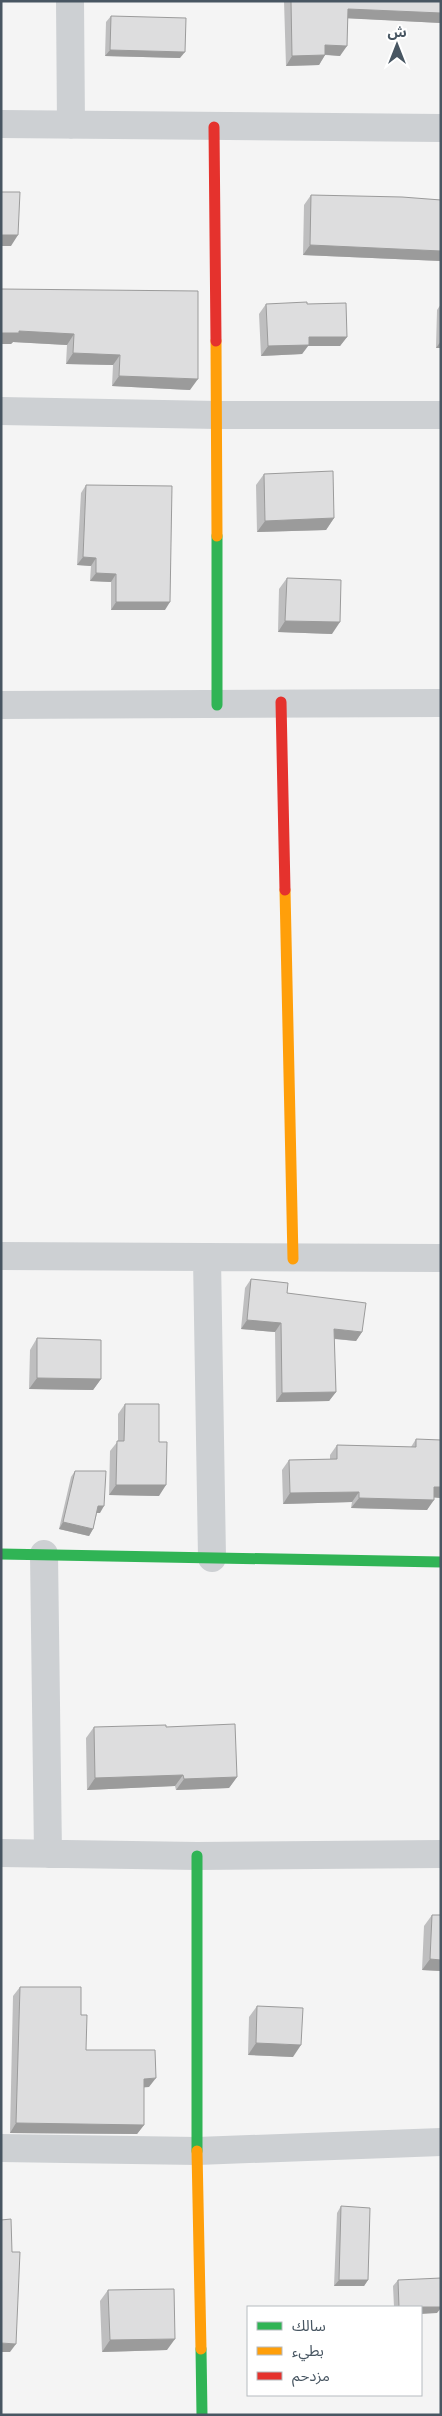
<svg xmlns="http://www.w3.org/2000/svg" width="442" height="2416" font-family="'IBM Plex Sans','Noto Sans Arabic',sans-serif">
  <rect width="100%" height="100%" fill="#f4f4f4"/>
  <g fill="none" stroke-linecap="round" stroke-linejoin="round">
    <path stroke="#cdd0d3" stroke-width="28" d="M70,1L71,125
      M1,124L441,128
      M1,411L217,415H441
      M1,705L441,703
      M1,1256L441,1258
      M207,1258L212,1558
      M44,1554L48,1854
      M1,1853L197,1856L441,1854
      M1,2148L197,2151L441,2142"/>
    <path stroke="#30b455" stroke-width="11" d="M217,536V705
      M1,1554L441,1562
      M197,1856V2151
      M201,2349L202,2415"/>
    <path stroke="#ff9f0a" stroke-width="11" d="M216,341L217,536
      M285,890L293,1259
      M197,2151L201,2349"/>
    <path stroke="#e5322d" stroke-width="11" d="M214,127L216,341
      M281,702L285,890"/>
  </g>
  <path fill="#bebebf" d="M284,1H441V23L348,18L340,56L325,55L319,65L286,66Z
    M111,16L180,58L105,56L106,22Z
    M311,195L440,200L441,198V261L303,255L304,205Z
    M1,289L190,390L112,386L113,365L66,364L67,345L13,342L11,344Z
    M266,304H307L347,337L340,346H308L302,354L261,356L259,314Z
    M441,304V348H436L437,310Z
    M264,474L334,518L326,530L257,532L256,485Z
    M86,485L165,610H111V582L90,581L91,566L77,565L81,493Z
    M287,578L332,634L278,632L279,589Z
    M251,1279L287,1293L362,1332L356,1341L334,1339L336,1392L329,1401L276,1402L275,1332L241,1329L245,1288Z
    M37,1338L101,1379L93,1390L29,1389L30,1350Z
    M125,1404L159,1442V1496L109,1495L110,1451L118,1441V1414Z
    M416,1439L441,1498L434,1497L427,1510L351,1508L352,1502L283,1504L282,1470L289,1460L330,1459V1455L337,1445L411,1447Z
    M75,1471L100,1513H97L93,1529L89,1536L59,1529L71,1477Z
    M94,1727H166L237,1777L229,1788L176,1790L175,1786L87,1790L86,1738Z
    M432,1915L441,1971L422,1970L424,1926Z
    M20,1987L81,2015L86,2050L149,2087H144V2125L137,2134L10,2133L13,1996Z
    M257,2006L293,2057L248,2055L249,2017Z
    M341,2206L368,2280L364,2286H334L337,2213Z
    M398,2280L437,2313L421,2307H394L393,2286Z
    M108,2290L167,2350L102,2352L100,2301Z"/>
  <path fill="#9b9b9b" d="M348,9L441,13V23L341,18Z
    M325,45L347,46L340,56L318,54Z
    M110,50L185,52L180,58L105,56Z
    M325,55L319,65L286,66L292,56Z
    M1,235H18L11,246H1Z
    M310,245L441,251V261L303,255Z
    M19,331L74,334L67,345L13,342L11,344H1V333Z
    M309,337H347L340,346H308L302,354L261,356L268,346Z
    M441,341V348H436Z
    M73,353L120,355L113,365L66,364Z
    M119,376L198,379L190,390L112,386Z
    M334,518L326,530L257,532L265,521Z
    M83,557L96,558L91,566L77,565Z
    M96,573L116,574L111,582L90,581Z
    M116,602H170L165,610H111Z
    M285,621L340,622L332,634L278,632Z
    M247,1320L281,1323L275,1332L241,1329Z
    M334,1329L362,1332L356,1341L328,1338Z
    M37,1378L101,1379L93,1390L29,1389Z
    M336,1392L329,1401L276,1402L282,1393Z
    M116,1485H166L159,1496L109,1495Z
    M434,1487H441V1498L427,1497Z
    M359,1492L352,1502L283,1504L290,1493Z
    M359,1498L434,1500L427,1510L351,1508Z
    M98,1506H104L100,1513H94Z
    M63,1522L93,1529L89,1536L59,1529Z
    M183,1775L175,1786L87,1790L95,1778Z
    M237,1777L229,1788L176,1790L184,1779Z
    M430,1959L441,1960V1971L422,1970Z
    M256,2043L301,2045L293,2057L248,2055Z
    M156,2078L149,2087L137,2088L144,2079Z
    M16,2123L144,2125L137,2134L10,2133Z
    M339,2280H368L364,2286H334Z
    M421,2307H441V2308L437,2313L421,2314Z
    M175,2339L167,2350L102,2352L110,2340Z
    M1,2343L16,2344L10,2352H1Z"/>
  <path fill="#ddddde" stroke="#9b9b9b" d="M291,1H441V13L348,9L347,46L325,45V55L292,56Z
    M111,16L186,18L185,52L110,50Z
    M1,192H20L18,235H1Z
    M311,195L402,197L441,200V251L310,245Z
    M1,289L198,291V379L119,376L120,355L73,353L74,334L19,331V333H1Z
    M307,302V304L346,303L347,337H309V345L268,346L266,304Z
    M333,471L334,518L265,521L264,474Z
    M86,485L172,486L170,602H116V574L96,573V558L83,557Z
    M287,578L341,580L340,622L285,621Z
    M251,1279L288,1283L287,1293L366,1303L362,1332L334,1329L336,1392L282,1393L281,1323L247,1320Z
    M37,1338L101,1340V1379L37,1378Z
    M125,1404H159V1442H167L166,1485H116L117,1441H124Z
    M416,1439L441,1440V1487H434V1500L359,1498V1492L290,1493L289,1460L337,1459V1445L416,1447Z
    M75,1471H106L104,1506H98L93,1529L63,1522Z
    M235,1724L237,1777L184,1779L183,1775L95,1778L94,1727L166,1725V1727Z
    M432,1915H441V1960L430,1959Z
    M20,1987H81V2015H87L86,2050H155L156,2078L144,2079V2125L16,2123Z
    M257,2006L303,2008L301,2045L256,2043Z
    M341,2206L370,2208L368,2280H339Z
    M11,2219L12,2252H20L16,2344L1,2343V2220Z
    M441,2278V2307H399L398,2280Z
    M174,2289L175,2339L110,2340L108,2290Z"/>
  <rect width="442" height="2416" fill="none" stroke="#485662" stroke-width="5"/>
  <rect x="247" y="2306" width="175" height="90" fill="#ffffff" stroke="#b6bbc0"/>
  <rect x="257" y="2322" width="25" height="8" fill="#30b455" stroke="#b6bbc0"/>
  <text x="292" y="2331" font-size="15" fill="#485662">سالك</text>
  <rect x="257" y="2347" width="25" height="8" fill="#ff9f0a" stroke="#b6bbc0"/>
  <text x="292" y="2356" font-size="15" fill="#485662">بطيء</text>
  <rect x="257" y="2372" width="25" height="8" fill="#e5322d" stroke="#b6bbc0"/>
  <text x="292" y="2381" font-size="15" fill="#485662">مزدحم</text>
  <g transform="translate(397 45)" stroke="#ffffff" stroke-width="4" paint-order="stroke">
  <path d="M0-4L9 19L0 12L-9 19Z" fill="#485662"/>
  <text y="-8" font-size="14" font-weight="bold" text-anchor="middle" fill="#485662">ش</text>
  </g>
</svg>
